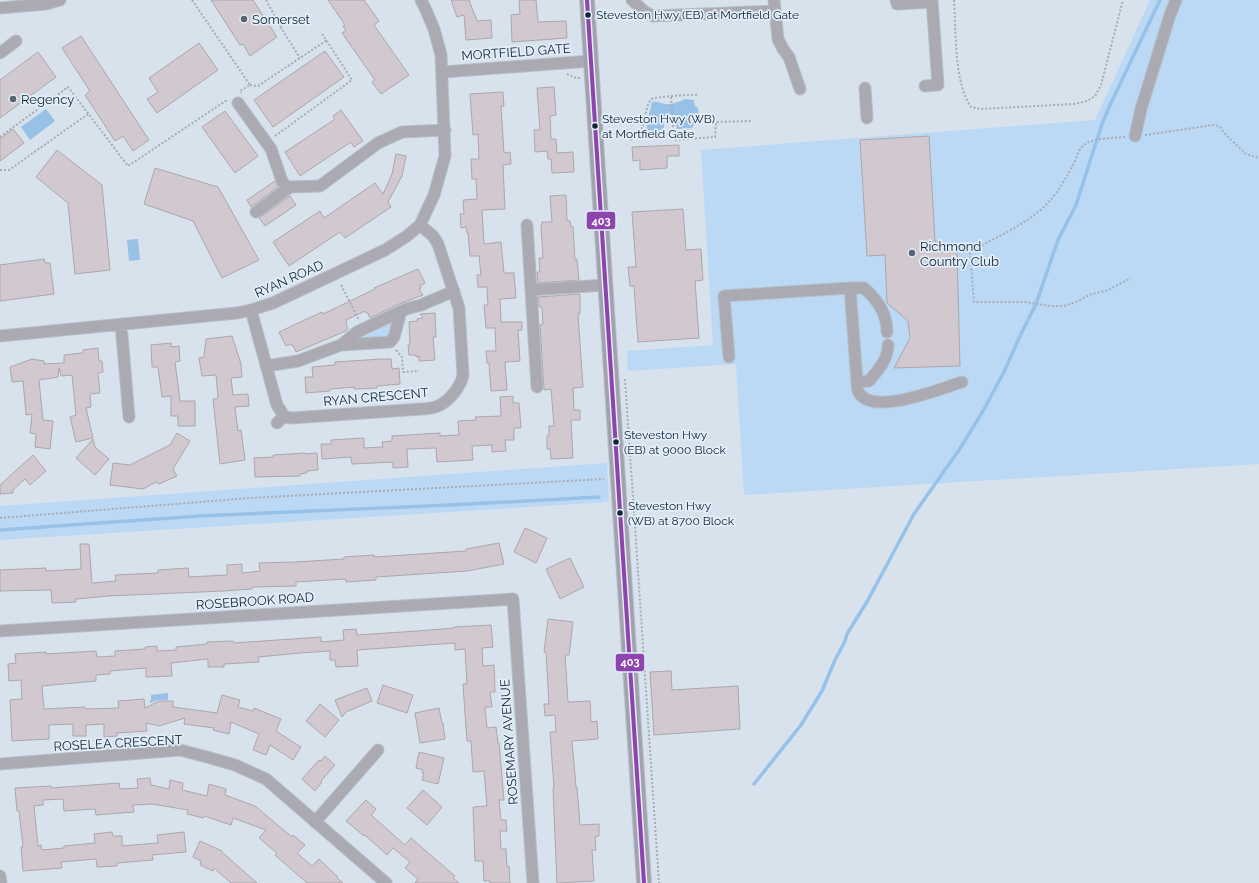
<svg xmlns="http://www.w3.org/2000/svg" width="1259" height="883" font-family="Raleway,sans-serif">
  <rect width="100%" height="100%" fill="#d7e2ed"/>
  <path fill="#bbd9f5" d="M1150,0H1259V464L744,495L736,364L628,371L627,351L713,345L701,150L1095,120Z
    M392,322L393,323L388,337L361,338V337Z
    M607,463L609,502L0,540V506Z"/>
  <path fill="#97c1e7" d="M685,99L694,100L695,106L698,108L699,116L692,128L677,129L674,115L669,114L664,118V128C660,131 651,132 647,130C646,123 650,111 652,102C659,101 659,103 665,104C671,105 679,102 685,99Z
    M46,109L55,121L30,140L21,127Z
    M138,239L140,260L129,261L127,240Z
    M168,693V700H158L150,703L149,701L151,700V695Z"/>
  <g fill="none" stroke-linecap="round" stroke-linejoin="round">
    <path stroke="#97c1e7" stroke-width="3.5" d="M0,530L199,516L450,505L599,497
      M754,784L801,725L822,691L835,660L845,641L847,634L868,600L914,514L959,450L983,411L1004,372L1020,336L1036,304L1058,240L1076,205L1102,124L1111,103L1160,0"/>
  </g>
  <path fill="#d1c8d0" stroke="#ada6ad" d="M211,0H253L277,37L250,56L243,44L240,45Z
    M328,0H364L379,21L374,25L409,75L381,94L372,82L375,80L342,33L346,30L343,26L345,25Z
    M451,0H469L477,21L491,20L492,38L466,40L464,15L457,17Z
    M519,0H536L538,22L566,21L567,38L512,42L511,15L520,14Z
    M81,36L149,140L133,151L123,136L115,141L85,95L90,91L62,48Z
    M199,43L218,70L157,113L147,99L158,92L149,78Z
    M325,51L344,77L273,127L254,100Z
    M38,52L56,77L0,118V80Z
    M554,87L556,115L550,116L551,139H556L557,153L573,152L574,172L552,173L551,159H548L547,151L535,152L534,130H540L537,88Z
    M503,92L504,106H501L504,153L510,152L511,164L503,165L505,209L482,210L484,244L501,242L504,273H514L516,298L500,299L501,322H522V330H518L520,361L505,362L507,390L491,391L489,363H487L486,351H496L495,328H486L484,305H488L487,287H478L477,275H481L479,256H470L468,233H467L466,227L461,228L460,214H464L463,200L477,199L476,179H472L471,159H479L478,134L473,135L470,94Z
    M341,110L363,141L354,147L351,142L300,176L285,152L335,119L333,116Z
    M225,111L258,156L235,173L202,127Z
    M13,129L24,143L0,161V139Z
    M929,136L935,241L957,251L960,366L894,368L910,338L908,321L887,303L885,255L867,256L860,140Z
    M679,145V156H667V168L640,170V160L633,161L632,147Z
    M57,150L102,185L110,270L75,274L68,203L36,177Z
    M396,154L406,156L402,176L388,202L391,207L345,238L340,232L289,266L273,242L320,211L324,218L375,183L383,194L392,174Z
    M155,168L218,187L259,260L222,278L193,221L144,204Z
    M275,181L278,187L251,207L247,200Z
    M566,195L567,221H570L571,227H573L575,260L577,259L579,280L538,283L537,272H540L539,258H543L541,227L542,222H552L550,196Z
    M290,196L296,205L265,226L259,218Z
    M683,209L686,250L701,249L703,280L695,281L699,338L638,342L634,286H630L628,267H636L632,212Z
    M44,259L45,263H50L54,294L0,301V265Z
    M418,269L425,283L420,286L421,288L419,289L423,295L399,304L370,318L368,313H366L365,311L346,320L347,322L346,323L348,329L346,331L296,352L293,345L292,346L290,344L286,346L279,332L322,312L323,314L375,289L374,288Z
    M580,294V314H578L583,387L573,388L574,410H580V420H571L573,458L551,459L550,449H547V436H549V426H554L551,389L544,390L540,325L543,324L542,307H539L538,297Z
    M435,313L436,337H433L435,360L419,361V356L416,357V355H409L408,345H410L409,322L417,321V319L423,318L420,314Z
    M232,336L241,364L242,377L231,378L233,395L248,394L249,406L235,407L238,431L241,430L245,460L220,464L213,399L218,398L216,375L202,376L199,358L204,357L206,339Z
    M171,343V347L179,346L180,361L175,362L180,401H195V426H178V416H171V396L162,397L158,367H152L151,345Z
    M98,348L99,361H102L103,372L98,373L100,393L90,394L91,407L86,408L93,438L76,442L70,417L76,415L72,375L61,376L59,368L58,377L39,380L43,420L53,421L50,449L35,447L36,434L30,433L32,414L26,415L23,381L12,382L10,367L32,359L44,361V364L64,363V355L83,353V350Z
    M382,359H391L392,369L399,368L400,384L377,386V388L354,389V387L330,389V391L306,393L305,377H313L312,367L335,365V362Z
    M513,396V403H519L521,428H514V440H505L506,451L492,452V445L472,446L473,460L437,462L436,448L407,449L408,467L393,468V462L352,464L351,457L322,459L321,444H331V440L364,438V448L383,447L382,442L392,441V436L440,433V436L459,435L458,421L476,420L475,417L501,416L500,397Z
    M177,433L190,441L173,469L177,476L159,484L156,482L143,489L110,485L113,463L130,465L170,445Z
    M93,439L95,447L109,459L95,475L76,458Z
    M305,453V454L317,453L318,470L307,471V473L300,474V476L255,477L254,458L273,457V455Z
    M33,455L46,471L30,485L25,479L13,490V493L0,494V485Z
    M525,528L547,538L536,563L514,552Z
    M499,543L504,564L467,571L376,577V580L346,582V579L296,582V586L252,587V589L223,591L109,596L76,599V602L52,603L51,590L0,591V570L46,568V571L81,569L80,544H89L92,583L116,581L115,575L158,573V570L188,568L189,577L227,575V565L242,564V573L260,571L259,563L295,562L344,559V557L374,555V557L466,551V549Z
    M570,558L584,587L560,599L546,569Z
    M548,619L573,622L569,655H565L568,702L590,701L591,722L597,721L598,739L572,741L576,787H577L580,825L599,824V836L595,837L596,850H592L594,881L557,883L553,788H554L550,732H556L555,715L545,716L544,704H549L546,652H544Z
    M491,625L493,647L482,648L483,666L494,665L495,692H490L492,707H485L487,728L496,727L498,743H499L504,800H499L501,820H506L507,831H500L501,849H506L507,866H509L510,883H490V881H484L483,861H475L473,807L487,806L484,771L473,772L471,741H467L465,714L463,684H467L465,649L455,650V643L357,650L358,666L336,667L335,660H330V651L300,653L258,657L259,662L224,664V667H208V659L171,663L172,676L146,677V668L110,671V674L96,675V681L42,686L44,709L85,707V709L119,708L118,701L144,699L145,708L159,701H173V707L217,713L222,695L240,700L238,707L253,711L254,708L281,719L276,731L301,747L293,760L270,745L266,755L253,750L259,734L231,722L229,734L213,730L214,728L184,724L185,718L159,726L146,723L147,731L117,733V736L104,737V724L86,725V736H73V724L49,725V739L12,741L10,700L22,699L21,680L9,681L8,664L16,663L15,654L46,652V654L96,651L97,657L115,656V651L145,649V647L157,646V651L176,650V647L207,644V642L233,641L234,643L321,637V642L344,640L343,630L356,629L357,635L417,631L454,628V627Z
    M671,671L672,690L738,686L740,729L654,735L650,672Z
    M383,685L413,695L407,713L377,703Z
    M367,688L372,701L346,712L342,717L335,700Z
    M320,704L339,720L325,737L306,721Z
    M439,708L442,723H443L445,739L420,743L415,713Z
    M419,752L444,758L438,784L422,780L424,773H422L423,770L416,768Z
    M325,756L335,765L321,781L322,782L315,791L302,779L319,760L321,761Z
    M150,778L151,785L169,789L170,780L183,783L182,790L207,796L209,784L226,789L225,795L255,806L292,837L293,835L305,845L297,853L312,866L319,859L338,877L337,878L343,883H307L275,855L277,853L259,838L266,830L233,818L231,825L204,816L203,818L187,814L188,810L152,804L133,805L134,812L96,815L95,809L64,811L63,799L43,800V805L34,806L38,846L41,845L42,850L64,848V846L95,843L94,834L112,832L113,836H122V846L158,843L157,835L184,832L186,852L152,855L153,860L117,863V866L97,867L96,859L61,862L62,868L23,871L21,847H23L19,811H17L15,788L51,786V788L119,783L120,789L138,788L137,779Z
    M423,790L442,807L427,825L407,808Z
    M366,800L376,809L371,815L405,845L411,838L455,876L453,878L459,883H415L418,879L405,868L410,862L393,848L387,855L365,835L364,836L346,821Z
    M200,841L222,851V852L257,883H231L214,868L213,871L200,865L201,861L193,857Z"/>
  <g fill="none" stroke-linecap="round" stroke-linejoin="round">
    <defs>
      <path id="minor" d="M632,0L645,12L653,16L775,11
        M774,0L778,39L783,49L789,57L800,89
        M896,0L897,4L932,2
        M0,8L46,4L60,0
        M0,53L16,41
        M443,72L591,61
        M925,86L938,85L932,0
        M865,88L867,118
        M238,103L271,149L282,181L285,185L290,187
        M1135,136L1141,109L1170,15L1176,0
        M256,212L290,187L320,186L378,143L402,132L445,130
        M527,225L537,387
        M850,288H864C878,300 887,314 887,332
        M531,290L605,285
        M251,310L277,405L284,416L292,418L421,409C427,409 434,408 440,405C450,400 461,386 463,375L459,308L438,244L433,236L420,225
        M121,324L129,417
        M0,336L237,313L251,310L273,303L385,250L407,236L420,225L434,195L445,156L441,55L434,29L425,8L421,0
        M341,345L390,342L394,337L401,311
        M729,357L724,296L850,288L857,382L869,381C878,370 888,360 888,345
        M266,366L298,361L341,345L357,332L406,309L421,305L454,291
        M857,382C857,385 857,389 858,391C870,418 942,388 962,382
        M277,423L284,416
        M0,631L513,599L533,883
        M0,764L180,750L207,757L235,765L266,779L386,883
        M315,822L378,750
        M0,876L1,883"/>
      <path id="major" d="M587,0L644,883"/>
    </defs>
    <use href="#minor" stroke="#b4c0ca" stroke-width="13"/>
    <use href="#major" stroke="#b4c0ca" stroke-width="16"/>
    <path stroke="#a9abb4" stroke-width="2" stroke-dasharray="2 2" stroke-linecap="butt" d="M192,0L250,85L240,91L241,93
      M266,0L280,26
      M954,0C956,30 954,83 971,107L980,109L1074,104L1087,101L1095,96L1101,85L1123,0
      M286,22L280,26L300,58
      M567,74L576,78H580
      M250,85L258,86L327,40
      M671,97L674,140L715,137L716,122L751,121
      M1145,135L1213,125L1219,126L1227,136L1246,154L1259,158
      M275,136L352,80L321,32
      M0,137L68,87L128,166L227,100
      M1125,137C1114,138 1092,138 1084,145C1078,150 1077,157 1074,163C1069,173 1063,183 1057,192C1035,222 1001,234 970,252L974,302H1025L1051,306H1064L1078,301L1089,295L1108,290L1131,278
      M630,140C648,132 642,113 651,99C655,97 694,94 697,95
      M0,170H9L88,114
      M341,285L359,320
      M396,350L402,357L403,372L419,371
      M625,379L659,883
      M0,518L250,498L604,479"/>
    <use href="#minor" stroke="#aba9b2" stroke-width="11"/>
    <use href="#major" stroke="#a2a1ad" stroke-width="14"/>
    <defs>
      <path id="bus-1" d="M587,0L644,883"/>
    </defs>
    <use href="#bus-1" stroke="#e3eef8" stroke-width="7"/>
    <use href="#bus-1" stroke="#8e44ad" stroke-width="4"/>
  </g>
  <g fill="#0e2436" stroke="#e3eef8" stroke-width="1.5">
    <circle cx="588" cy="15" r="3.5"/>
    <circle cx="595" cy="126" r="3.5"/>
    <circle cx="616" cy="442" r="3.5"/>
    <circle cx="620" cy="513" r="3.5"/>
  </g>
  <g fill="#546676" stroke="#e3eef8" stroke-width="1.5">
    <circle cx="244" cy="19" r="4"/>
    <circle cx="13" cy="99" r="4"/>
    <circle cx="912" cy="253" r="4"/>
  </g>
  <g text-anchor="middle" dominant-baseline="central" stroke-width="3.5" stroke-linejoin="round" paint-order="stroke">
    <g font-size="12" fill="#0e2436" stroke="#e3eef8" text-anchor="start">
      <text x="596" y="15">Steveston Hwy (EB) at Mortfield Gate</text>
      <text x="602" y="119">Steveston Hwy (WB)<tspan x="602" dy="15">at Mortfield Gate</tspan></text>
      <text x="624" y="435">Steveston Hwy<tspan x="624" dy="15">(EB) at 9000 Block</tspan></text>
      <text x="628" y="506">Steveston Hwy<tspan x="628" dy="15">(WB) at 8700 Block</tspan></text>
    </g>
    <g font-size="13" fill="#0e2436" stroke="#e3eef8" text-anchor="start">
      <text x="252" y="19">Somerset</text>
      <text x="21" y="99">Regency</text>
      <text x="920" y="246">Richmond<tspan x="920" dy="15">Country Club</tspan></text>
    </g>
    <g font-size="13" fill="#0e2436" stroke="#e3eef8">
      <text transform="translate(516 52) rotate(-4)">MORTFIELD GATE</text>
      <text transform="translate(289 279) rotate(-24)">RYAN ROAD</text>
      <text transform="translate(376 397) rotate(-5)">RYAN CRESCENT</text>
      <text transform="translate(255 601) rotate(-4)">ROSEBROOK ROAD</text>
      <text transform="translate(509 742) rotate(-94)">ROSEMARY AVENUE</text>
      <text transform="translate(118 743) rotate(-3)">ROSELEA CRESCENT</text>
    </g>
  </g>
  <g stroke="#e3eef8" stroke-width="1.5">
    <rect x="586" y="211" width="30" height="19" rx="4" fill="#8e44ad"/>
    <rect x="615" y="653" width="30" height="19" rx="4" fill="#8e44ad"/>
  </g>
  <g font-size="11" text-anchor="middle" font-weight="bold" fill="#fff">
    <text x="601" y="225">403</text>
    <text x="630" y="666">403</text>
  </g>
</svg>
